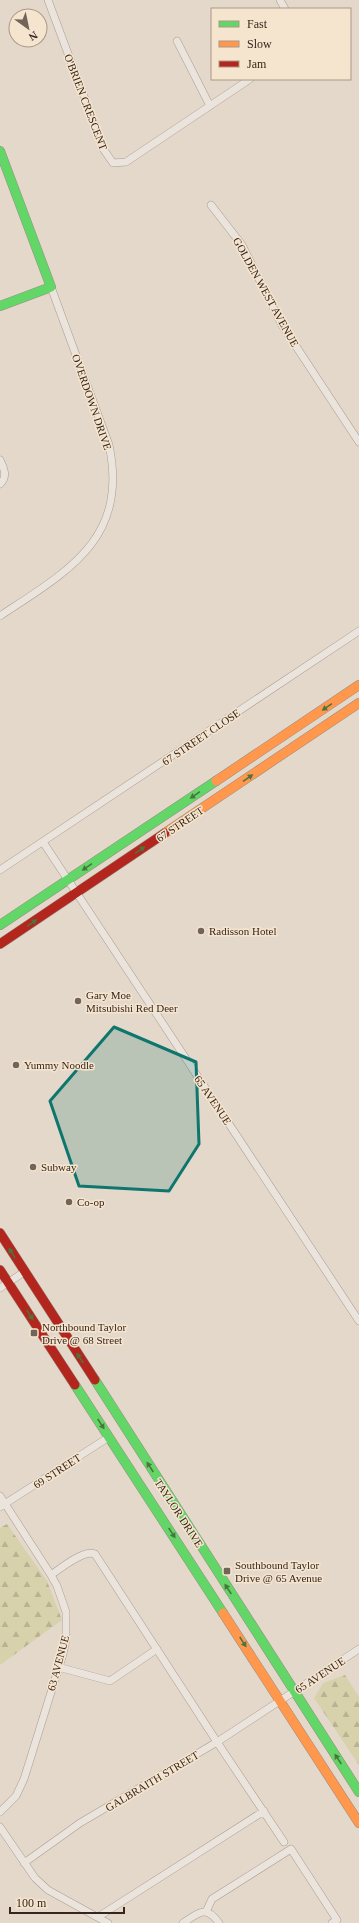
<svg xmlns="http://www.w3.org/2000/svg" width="359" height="1923" font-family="Georgia,serif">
  <defs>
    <pattern id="forest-firs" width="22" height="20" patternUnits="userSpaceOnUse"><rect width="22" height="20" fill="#d7d1ac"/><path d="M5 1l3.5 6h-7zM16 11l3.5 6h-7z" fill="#b9b393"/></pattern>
  </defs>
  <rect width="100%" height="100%" fill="#e4d8ca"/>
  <path fill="url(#forest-firs)" d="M7,1524L47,1581L62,1620L0,1665V1528Z
    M345,1675L359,1697V1765L314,1698L323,1683Z"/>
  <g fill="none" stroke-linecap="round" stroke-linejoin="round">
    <defs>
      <path id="street" d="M48,0L104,150L113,163L126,162L250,79
        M280,0L285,9
        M177,41L210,106
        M211,205L242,245L282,325L359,442
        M0,460C4,468 8,477 0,484
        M0,616C68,571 129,539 109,445L51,287
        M43,842L359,1321
        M0,870L359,631
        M0,1288L24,1272
        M0,1496L51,1575L57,1586L66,1612V1640L63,1654L24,1779L16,1796L0,1812
        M0,1507L109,1437
        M51,1575C61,1568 84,1549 95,1554L217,1742L284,1842
        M58,1667L110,1681L157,1649
        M0,1827L35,1878L48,1890L108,1923
        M24,1863L80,1823L217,1742L359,1649
        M206,1912L212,1899L291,1849L337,1920L332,1923
        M98,1917L264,1811
        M183,1923C198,1913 206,1904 219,1923"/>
      <path id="fast" d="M0,151L51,287L0,306
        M0,925L216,781
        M95,1380L359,1792
        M75,1385L223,1613"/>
      <path id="slow" d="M216,781L359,685
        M165,833L359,703
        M223,1613L359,1823"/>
      <path id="jam" d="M0,944L165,833
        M0,1233L95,1380
        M0,1270L75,1385"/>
    </defs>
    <use href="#street" stroke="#a89d94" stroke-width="8"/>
    <use href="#fast" stroke="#988d84" stroke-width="10"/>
    <use href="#slow" stroke="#988d84" stroke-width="10"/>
    <use href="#jam" stroke="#988d84" stroke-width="10"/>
    <use href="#street" stroke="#ebe4dc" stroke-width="7"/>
    <use href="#fast" stroke="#63d668" stroke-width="9"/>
    <use href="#slow" stroke="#ff974d" stroke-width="9"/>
    <use href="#jam" stroke="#b3261e" stroke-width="9"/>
  </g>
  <defs><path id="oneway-solid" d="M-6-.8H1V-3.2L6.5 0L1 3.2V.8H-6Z"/></defs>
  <g fill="#4a753e">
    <use href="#oneway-solid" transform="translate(327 707) rotate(146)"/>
    <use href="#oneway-solid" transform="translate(248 778) rotate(-34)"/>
    <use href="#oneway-solid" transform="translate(195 795) rotate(146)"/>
    <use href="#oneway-solid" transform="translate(140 850) rotate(-34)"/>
    <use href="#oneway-solid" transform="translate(87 867) rotate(146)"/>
    <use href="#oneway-solid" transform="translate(32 923) rotate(-34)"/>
    <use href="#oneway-solid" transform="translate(12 1253) rotate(-122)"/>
    <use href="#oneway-solid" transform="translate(30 1315) rotate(57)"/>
    <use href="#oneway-solid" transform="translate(80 1358) rotate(-123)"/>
    <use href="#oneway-solid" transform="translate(101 1424) rotate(57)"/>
    <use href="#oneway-solid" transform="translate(150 1467) rotate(-123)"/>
    <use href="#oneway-solid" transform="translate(172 1533) rotate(57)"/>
    <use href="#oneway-solid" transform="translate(228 1589) rotate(-123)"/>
    <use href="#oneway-solid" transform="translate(243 1642) rotate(57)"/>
    <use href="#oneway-solid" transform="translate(338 1759) rotate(-123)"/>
  </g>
  <path fill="#0f766e" fill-opacity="0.2" stroke="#0f766e" stroke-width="3" stroke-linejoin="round" d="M114,1027L196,1062L199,1144L169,1191L79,1186L50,1101Z"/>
  <g fill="#736459" stroke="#f5e5ce" stroke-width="1.5">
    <circle cx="201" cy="931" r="4"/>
    <circle cx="78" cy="1001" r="4"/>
    <circle cx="16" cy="1065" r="4"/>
    <circle cx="33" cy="1167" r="4"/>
    <circle cx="69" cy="1202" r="4"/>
    <rect x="30" y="1329" width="8" height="8" rx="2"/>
    <rect x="223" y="1567" width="8" height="8" rx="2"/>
  </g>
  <g text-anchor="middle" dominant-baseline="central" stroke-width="3" stroke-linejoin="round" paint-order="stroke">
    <g font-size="11" fill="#36251c" stroke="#f5e5ce">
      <text transform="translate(86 102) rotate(69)">O'BRIEN CRESCENT</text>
      <text transform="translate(266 292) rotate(61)">GOLDEN WEST AVENUE</text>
      <text transform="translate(92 402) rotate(71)">OVERDOWN DRIVE</text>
      <text transform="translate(201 737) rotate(-34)">67 STREET CLOSE</text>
      <text transform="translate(180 824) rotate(-34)">67 STREET</text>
      <text transform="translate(213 1100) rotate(56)">65 AVENUE</text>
      <text transform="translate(57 1471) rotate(-33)">69 STREET</text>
      <text transform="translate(179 1513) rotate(57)">TAYLOR DRIVE</text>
      <text transform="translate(58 1663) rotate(-75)">63 AVENUE</text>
      <text transform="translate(320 1675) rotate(-33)">65 AVENUE</text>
      <text transform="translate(152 1781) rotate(-31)">GALBRAITH STREET</text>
    </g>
    <g font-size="11" fill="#36251c" stroke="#f5e5ce" text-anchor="start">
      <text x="209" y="931">Radisson Hotel</text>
      <text x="86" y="995">Gary Moe<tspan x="86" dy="13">Mitsubishi Red Deer</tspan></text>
      <text x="24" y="1065">Yummy Noodle</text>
      <text x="41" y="1167">Subway</text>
      <text x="77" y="1202">Co-op</text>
      <text x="42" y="1327">Northbound Taylor<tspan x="42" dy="13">Drive @ 68 Street</tspan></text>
      <text x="235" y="1565">Southbound Taylor<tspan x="235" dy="13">Drive @ 65 Avenue</tspan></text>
    </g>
  </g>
  <rect x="211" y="8" width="140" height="72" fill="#f5e5ce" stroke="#a99887"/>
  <rect x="219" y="21" width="20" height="6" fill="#63d668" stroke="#a99887"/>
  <text x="247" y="28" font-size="12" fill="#36251c">Fast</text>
  <rect x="219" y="41" width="20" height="6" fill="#ff974d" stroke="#a99887"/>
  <text x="247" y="48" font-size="12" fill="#36251c">Slow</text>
  <rect x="219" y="61" width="20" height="6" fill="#b3261e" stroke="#a99887"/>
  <text x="247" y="68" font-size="12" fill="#36251c">Jam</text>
  <g transform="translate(28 28) rotate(147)"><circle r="19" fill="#f5e5ce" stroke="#a99887"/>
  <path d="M0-3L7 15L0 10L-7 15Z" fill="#736459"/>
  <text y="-6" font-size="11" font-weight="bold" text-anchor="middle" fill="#36251c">N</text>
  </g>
  <path d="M10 1907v6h114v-6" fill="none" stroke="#36251c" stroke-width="2"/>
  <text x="16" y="1907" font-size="12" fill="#36251c" stroke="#f5e5ce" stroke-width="3" paint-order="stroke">100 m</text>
</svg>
